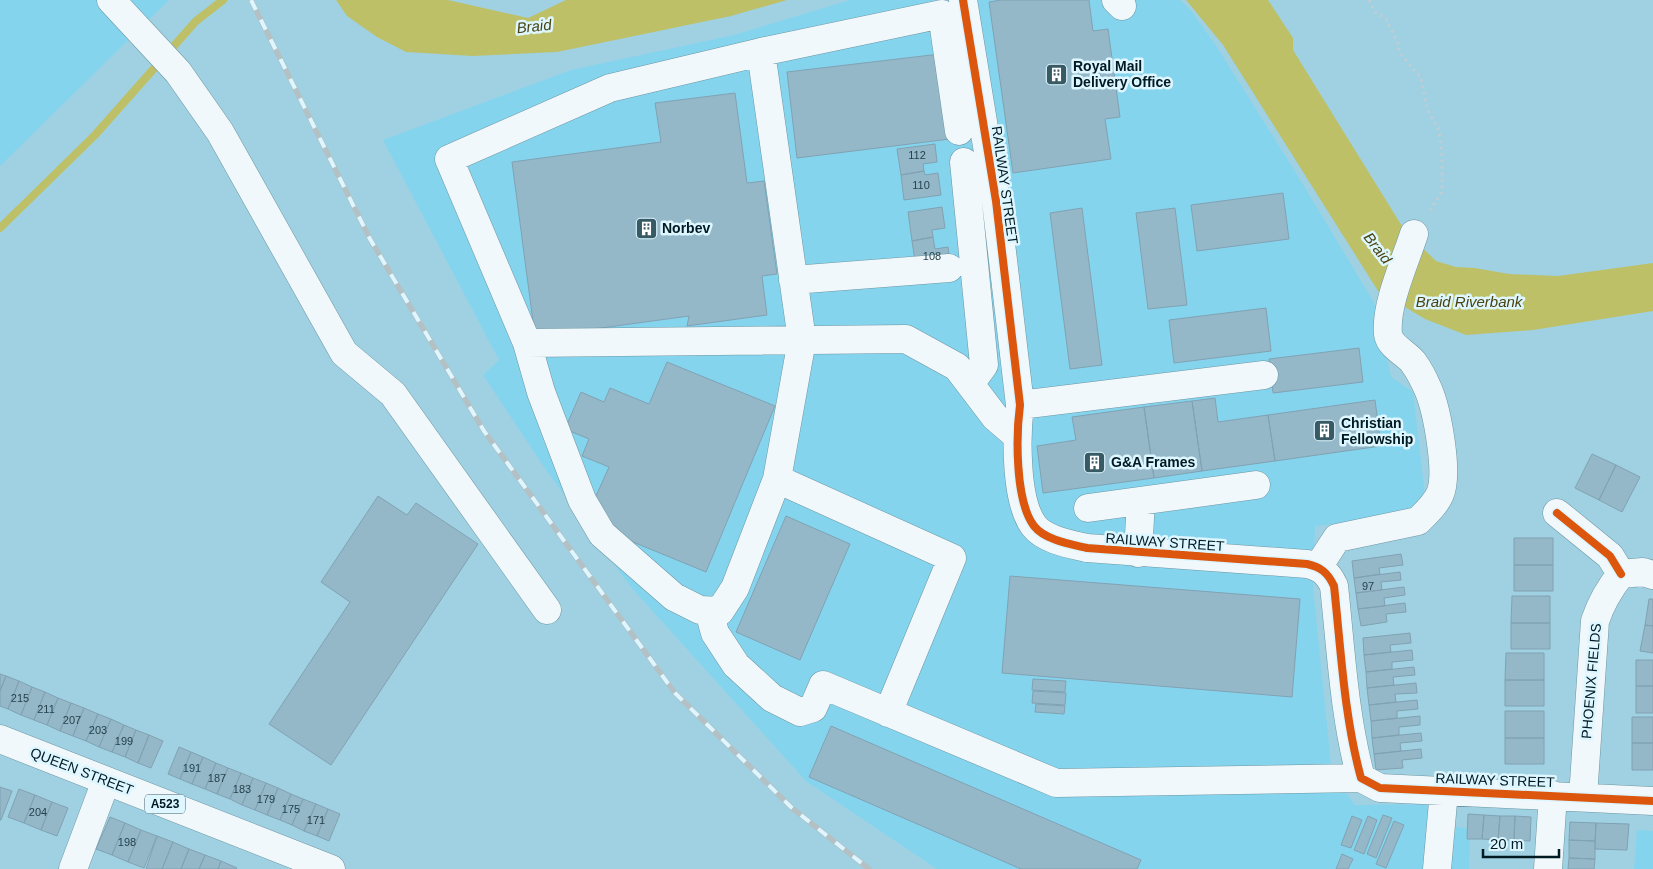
<svg xmlns="http://www.w3.org/2000/svg" width="1653" height="869" font-family="Helvetica,sans-serif">
  <rect width="100%" height="100%" fill="#9fd1e2"/>
  <path fill="#85d4ee" d="M0,0H169L0,166Z
    M850,0H1180L1192,12L1217,47L1301,181L1376,306L1391,377L1413,392L1425,495L1409,516L1315,526L1313,588L1332,774L1355,805L1452,804L1456,827L1470,829L1469,869H937L806,781L630,586L542,464L483,375L499,360L383,140L571,70L734,35Z
    M1637,830L1653,831V869H1634Z"/>
  <path fill="#bec068" d="M336,0H448L528,18L566,0H787L731,16L557,52L473,56L406,52L377,37L347,16Z
    M1186,0H1268L1293,38V50L1405,231L1436,261L1456,267L1475,268L1509,274L1558,276L1653,263V311L1533,330L1466,335L1425,319L1378,291L1223,45Z"/>
  <g fill="none" stroke-linecap="round" stroke-linejoin="round">
    <path stroke="#bec068" stroke-width="8" d="M0,228L95,135L196,21L223,0"/>
  </g>
  <path fill="#95b8c9" stroke="#80a2b3" d="M1001,0H1089L1093,31L1108,29L1120,117L1105,119L1111,159L1013,173L989,2Z
    M940,54L950,139L797,158L787,72Z
    M735,93L747,183L764,181L777,274L762,276L767,315L687,326L689,316L535,337L512,162L661,142L655,103Z
    M935,144L937,162L923,164L924,171L901,175L897,149Z
    M924,171L925,175L938,173L941,195L904,200L901,175Z
    M1283,193L1289,239L1197,251L1191,205Z
    M942,207L945,228L932,230L933,237L912,241L908,212Z
    M1082,208L1102,365L1070,369L1050,213Z
    M1175,208L1187,305L1148,309L1136,213Z
    M933,237L935,249L948,247L950,263L916,268L912,241Z
    M1266,308L1271,351L1174,363L1169,320Z
    M1359,348L1363,382L1273,393L1269,359Z
    M667,362L775,406L706,572L616,535L596,496L609,467L582,456L589,439L565,429L581,392L604,402L610,388L649,404Z
    M1215,398L1218,422L1268,415L1275,461L1202,471L1192,401Z
    M1375,400L1381,446L1275,461L1268,415Z
    M1192,401L1202,471L1154,478L1144,407Z
    M1144,407L1154,478L1043,493L1037,446L1076,440L1072,417Z
    M1592,454L1616,465L1599,500L1575,488Z
    M1616,465L1640,477L1622,512L1599,500Z
    M378,496L407,515L416,503L478,544L331,765L269,724L350,602L321,582Z
    M786,516L850,544L800,660L736,632Z
    M1514,538H1553V565H1514Z
    M1401,554L1403,565L1379,568L1380,574L1354,578L1352,561Z
    M1514,565H1553V591H1514Z
    M1400,572L1401,580L1381,582L1382,590L1356,593L1354,578Z
    M1010,576L1300,599L1292,697L1002,673Z
    M1404,587L1405,595L1384,598L1385,606L1358,609L1356,593Z
    M1512,596H1550V623H1511Z
    M1649,599H1653V626L1645,625Z
    M1405,603L1406,612L1386,614L1387,622L1361,626L1358,609Z
    M1511,623H1550V649H1511Z
    M1645,625L1653,626V653L1640,651Z
    M1410,633L1411,643L1390,645L1391,652L1364,655L1363,638Z
    M1412,650L1413,660L1392,662V669L1366,672L1364,655Z
    M1506,653H1544V680H1505Z
    M1636,660H1653V686H1636Z
    M1414,667L1415,675L1393,677L1394,685L1367,688L1366,672Z
    M0,674L6,676L0,691Z
    M6,676L19,681L8,709L0,706V691Z
    M1033,679L1066,681L1065,692L1032,690Z
    M1505,680H1544V706H1505Z
    M19,681L32,687L21,715L8,709Z
    M1416,683L1417,693L1395,694L1396,702L1369,705L1367,688Z
    M1636,686H1653V713H1636Z
    M32,687L45,692L34,720L21,715Z
    M1033,691L1066,693L1065,705L1032,703Z
    M45,692L58,698L47,725L34,720Z
    M58,698L71,703L60,731L47,725Z
    M1417,700L1418,709L1397,711V718L1371,721L1369,705Z
    M71,703L84,708L73,736L60,731Z
    M1036,704L1065,706L1064,714L1035,712Z
    M84,708L98,714L86,741L73,736Z
    M1505,711H1544V738H1505Z
    M98,714L111,719L99,747L86,741Z
    M1420,716V725L1399,727V735L1372,738L1371,721Z
    M1632,717H1653V743H1632Z
    M111,719L124,725L112,752L99,747Z
    M124,725L136,730L125,757L112,752Z
    M831,726L1141,860L1137,869H1021L809,777Z
    M136,730L149,735L138,763L125,757Z
    M1421,733L1422,741L1400,743L1401,751L1374,754L1372,738Z
    M149,735L163,741L151,768L138,763Z
    M1505,738H1544V764H1505Z
    M1632,743H1653V770H1632Z
    M179,747L191,752L180,779L168,774Z
    M1421,749L1422,758L1402,760L1403,768L1376,770L1374,754Z
    M191,752L203,757L192,784L180,779Z
    M203,757L216,763L205,789L192,784Z
    M216,763L228,768L217,794L205,789Z
    M228,768L241,773L230,799L217,794Z
    M241,773L253,778L242,805L230,799Z
    M253,778L266,783L255,810L242,805Z
    M266,783L278,788L267,815L255,810Z
    M0,787L12,791L1,820H0Z
    M278,788L291,794L280,820L267,815Z
    M19,789L35,795L24,823L8,817Z
    M291,794L303,799L292,825L280,820Z
    M35,795L52,802L41,830L24,823Z
    M303,799L316,804L304,831L292,825Z
    M52,802L68,808L57,836L41,830Z
    M316,804L328,809L317,836L304,831Z
    M328,809L340,814L329,841L317,836Z
    M1468,814L1484,815L1482,839H1467Z
    M1383,815L1392,818L1376,858L1367,854Z
    M1484,815L1500,816L1498,840L1482,839Z
    M1352,816L1362,820L1351,848L1341,845Z
    M1368,816L1377,820L1364,854L1354,850Z
    M1500,816H1515L1514,840H1498Z
    M1515,816L1531,817L1530,841L1514,840Z
    M110,817L125,823L112,855L96,849Z
    M1394,821L1404,825L1386,868L1376,864Z
    M1570,822L1596,823L1595,841L1569,840Z
    M125,823L141,830L128,862L112,855Z
    M1596,823L1629,824L1627,850L1595,849Z
    M141,830L157,836L144,868L128,862Z
    M157,836L173,842L162,869H146Z
    M1569,840L1595,841V859L1569,858Z
    M173,842L189,849L181,869H162Z
    M189,849L205,855L199,869H181Z
    M1342,854L1353,859L1348,869H1336Z
    M205,855L221,861L218,869H199Z
    M1569,858L1595,859L1594,869H1568Z
    M221,861L237,868L236,869H218Z"/>
  <g fill="none" stroke-linecap="round" stroke-linejoin="round">
    <defs>
      <path id="minor" d="M111,0L178,72L220,132L344,353L393,394L547,610
        M963,0L996,201L1020,405C1016,435 1015,501 1034,526C1045,540 1070,544 1087,548L1307,564C1321,567 1328,573 1334,586C1341,650 1344,716 1361,778L1380,788L1653,801
        M1116,0L1122,6
        M761,52L802,340L777,479L952,558L888,713
        M959,131L942,14L761,52L610,88L449,159L527,343L906,339L957,367L995,417L1016,435
        M964,162L984,365L970,384
        M793,280L949,268
        M527,343L541,392L582,500L602,534L674,597L700,610L720,611L735,588L777,479
        M1020,405L1264,375
        M1088,508L1256,485
        M1557,513L1610,556L1621,574
        M1138,553L1141,501
        M1318,567L1337,538L1418,521C1426,513 1435,505 1440,494C1449,473 1437,410 1428,389C1424,380 1419,370 1413,362C1406,353 1390,347 1388,334C1385,305 1405,262 1414,234
        M709,611L715,633L736,665L772,698L800,712L813,708L823,685L1056,783L1361,778
        M1583,797L1595,621C1601,603 1609,589 1621,574L1643,572L1653,575
        M73,869L106,781
        M1437,869L1444,791
        M1548,869L1553,795"/>
      <path id="major" d="M0,739L331,869"/>
    </defs>
    <use href="#minor" stroke="#6c96a3" stroke-width="29"/>
    <use href="#major" stroke="#6c96a3" stroke-width="29"/>
    <path stroke="#beced3" stroke-width="3" stroke-dasharray="2.5 4" stroke-linecap="butt" d="M1369,0L1375,12L1386,19L1398,44L1399,52L1421,78L1427,109L1439,130L1442,156V192L1428,213"/>
    <use href="#minor" stroke="#f1f8fb" stroke-width="28"/>
    <use href="#major" stroke="#f1f8fb" stroke-width="28"/>
    <defs>
      <path id="rail" d="M251,0L370,239L484,431L675,693L792,808L869,869"/>
    </defs>
    <use href="#rail" stroke="#b3c1c5" stroke-width="5.5"/>
    <use href="#rail" stroke="#ddf6ff" stroke-width="4" stroke-dasharray="11" stroke-linecap="butt"/>
    <defs>
      <path id="cycleway" d="M963,0L996,201L1020,405C1016,435 1015,501 1034,526C1045,540 1070,544 1087,548L1307,564C1321,567 1328,573 1334,586C1341,650 1344,716 1361,778L1380,788L1653,801
        M1557,513L1610,556L1621,574"/>
    </defs>
    <use href="#cycleway" stroke="#ddf6ff" stroke-width="11"/>
    <use href="#cycleway" stroke="#dc560d" stroke-width="8"/>
  </g>
  <defs>
    <symbol id="building-square" viewBox="-11 -11 22 22"><rect x="-9" y="-9" width="18" height="18" rx="4" fill="#385a65" stroke="#ddf6ff"/><path d="M-4-6H4V6H1V3H-1V6H-4ZM-2.5-4.3h1.7v1.8h-1.7ZM.8-4.3h1.7v1.8H.8ZM-2.5-1h1.7V.8h-1.7ZM.8-1h1.7V.8H.8Z" fill="#fff"/></symbol>
  </defs>
  <g fill-rule="evenodd">
    <use href="#building-square" x="1044" y="62" width="25" height="25"/>
    <use href="#building-square" x="634" y="216" width="25" height="25"/>
    <use href="#building-square" x="1312" y="418" width="25" height="25"/>
    <use href="#building-square" x="1082" y="450" width="25" height="25"/>
  </g>
  <g text-anchor="middle" dominant-baseline="central" stroke-width="5" stroke-linejoin="round" paint-order="stroke">
    <g font-size="11" fill="#25424c">
      <text x="917" y="155">112</text>
      <text x="921" y="185">110</text>
      <text x="932" y="256">108</text>
      <text x="1368" y="586">97</text>
      <text x="20" y="698">215</text>
      <text x="46" y="709">211</text>
      <text x="72" y="720">207</text>
      <text x="98" y="730">203</text>
      <text x="124" y="741">199</text>
      <text x="192" y="768">191</text>
      <text x="217" y="778">187</text>
      <text x="242" y="789">183</text>
      <text x="266" y="799">179</text>
      <text x="291" y="809">175</text>
      <text x="38" y="812">204</text>
      <text x="316" y="820">171</text>
      <text x="127" y="842">198</text>
    </g>
    <rect fill="#ddf6ff" stroke="#425c64" stroke-width="1" x="145" y="794.5" width="40" height="19" rx="4"/>
    <g font-size="12" font-weight="bold" fill="#001a22">
      <text x="165" y="804">A523</text>
    </g>
    <g font-size="14" font-weight="bold" fill="#001a22" stroke="#ddf6ff" text-anchor="start">
      <text x="1073" y="66">Royal Mail<tspan x="1073" dy="16">Delivery Office</tspan></text>
      <text x="662" y="228">Norbev</text>
      <text x="1341" y="423">Christian<tspan x="1341" dy="16">Fellowship</tspan></text>
      <text x="1111" y="462">G&amp;A Frames</text>
    </g>
    <g font-size="14" fill="#001a22" stroke="#ddf6ff">
      <text transform="translate(1005 185) rotate(82)">RAILWAY STREET</text>
      <text transform="translate(1165 542) rotate(4)">RAILWAY STREET</text>
      <text transform="translate(1591 681) rotate(-85)">PHOENIX FIELDS</text>
      <text transform="translate(82 771) rotate(21)">QUEEN STREET</text>
      <text transform="translate(1495 780) rotate(2)">RAILWAY STREET</text>
    </g>
    <g font-size="15" font-style="italic" fill="#4a430e" stroke="#ddf6ff">
      <text transform="translate(534 26) rotate(-6)">Braid</text>
      <text transform="translate(1378 248) rotate(52)">Braid</text>
      <text x="1469" y="301">Braid Riverbank</text>
    </g>
  </g>
  <path d="M1483 849v8h76v-8" fill="none" stroke="#001a22" stroke-width="2.5"/>
  <text x="1490" y="849" font-size="15" fill="#001a22" stroke="#ddf6ff" stroke-width="4" paint-order="stroke">20 m</text>
</svg>
